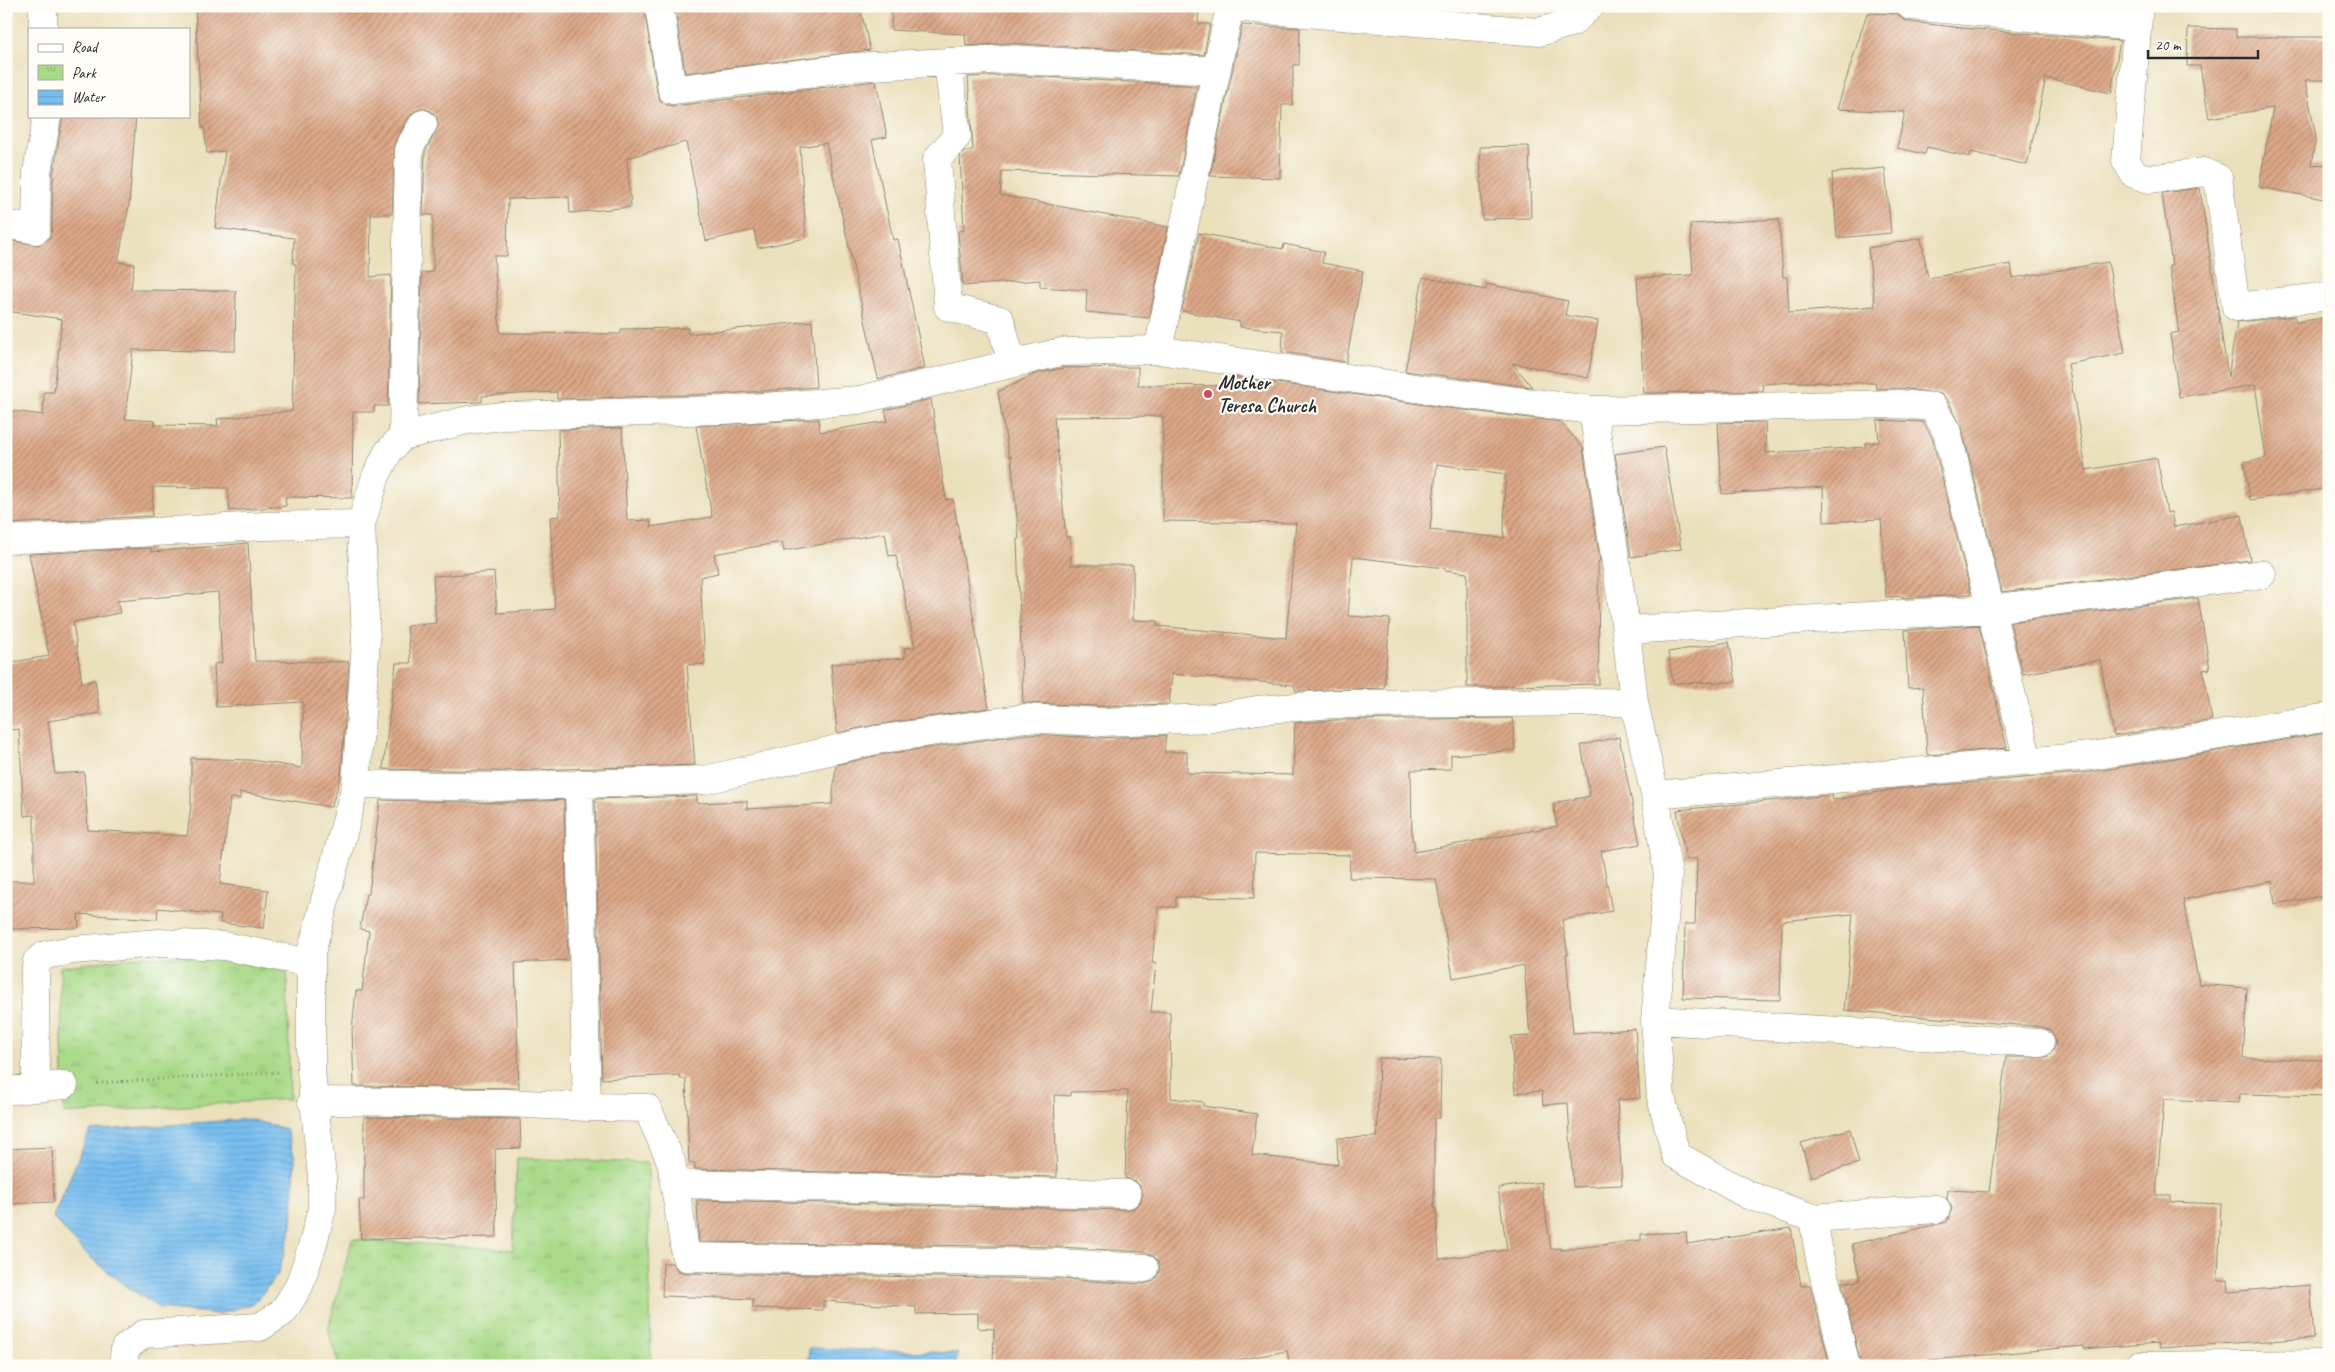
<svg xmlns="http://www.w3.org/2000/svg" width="2335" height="1372" font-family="Caveat,sans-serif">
  <defs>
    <pattern id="park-tufts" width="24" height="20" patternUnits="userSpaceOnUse" patternTransform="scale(1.25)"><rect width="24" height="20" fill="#a9da89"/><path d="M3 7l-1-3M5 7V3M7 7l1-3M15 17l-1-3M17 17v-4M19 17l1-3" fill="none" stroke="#92bb76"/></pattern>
    <pattern id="water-rules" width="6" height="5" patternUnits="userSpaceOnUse" patternTransform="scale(1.25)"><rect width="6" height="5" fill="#78beef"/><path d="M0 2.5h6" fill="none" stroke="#68a3cd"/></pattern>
    <pattern id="building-hatch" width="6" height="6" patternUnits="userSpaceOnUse" patternTransform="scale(1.25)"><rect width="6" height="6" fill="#dda888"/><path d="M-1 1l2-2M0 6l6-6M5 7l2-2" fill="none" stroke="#b3896f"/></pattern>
  </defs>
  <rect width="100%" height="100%" fill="#fdfcf7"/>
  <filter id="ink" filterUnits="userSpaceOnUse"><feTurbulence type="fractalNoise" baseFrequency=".02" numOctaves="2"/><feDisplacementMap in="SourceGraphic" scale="10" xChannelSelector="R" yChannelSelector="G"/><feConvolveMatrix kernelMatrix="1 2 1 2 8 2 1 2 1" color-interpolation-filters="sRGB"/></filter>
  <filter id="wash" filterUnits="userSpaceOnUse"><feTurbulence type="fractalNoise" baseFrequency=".0096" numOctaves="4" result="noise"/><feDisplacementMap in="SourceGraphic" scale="20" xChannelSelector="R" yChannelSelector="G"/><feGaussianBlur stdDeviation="1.12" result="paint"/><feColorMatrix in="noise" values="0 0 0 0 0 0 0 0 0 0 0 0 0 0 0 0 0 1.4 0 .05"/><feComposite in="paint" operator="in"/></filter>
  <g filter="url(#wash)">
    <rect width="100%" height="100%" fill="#ebe0bc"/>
    <path fill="url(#park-tufts)" stroke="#6a825a" d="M144,956L222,959L287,972L290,1099L64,1114L60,967Z
      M517,1158L648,1163L651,1366H339L328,1330L352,1239L513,1250Z"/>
    <path fill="url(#water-rules)" stroke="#52748d" d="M248,1119L286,1129L295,1158L292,1226L278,1274L255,1303L218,1314L159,1308L123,1284L83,1251L53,1217L90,1131Z
      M809,1348L957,1353L956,1366H808Z"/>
    <g id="blocks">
      <path fill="url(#building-hatch)" fill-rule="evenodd" d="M195,6H644L657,92L660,100L667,105L674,106L876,81L887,137L872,140L893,240L898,239L925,368L878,379L826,143L800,147L806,238L758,248L754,230L706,241L686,142L627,158L631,207L570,213L569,197L508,199L507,256H494L500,333L621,334V329L688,328V334L812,321L816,387L723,394L557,399V392L482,396V402L419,404L422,273L433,272V215H423L425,152L439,125L437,117L431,111L423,108L415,111L410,116L395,141L392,214H371L370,277L391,275L388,406H374V412H353L352,498L285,497L286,506L230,511L228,488L153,487L152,516L6,524V410L43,415L44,392H54L62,319L6,311V240L39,245L49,238L52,230L53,174L63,116H136L129,205L118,262L134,264L131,290L236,291L235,351L133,350L125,419L155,421V425L218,426L217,419L292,411L296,264H293L294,238L215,228L225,151L207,153L204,127H202Z
        M675,6H860L870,50L685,73Z
        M892,6H1199L1198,24H1210L1204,55L1009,43L966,46L965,34L891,30Z
        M1867,13L1898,14L1902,19L1910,22L1963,28L2120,41L2111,93L2046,78L2027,165L1971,152L1970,157L1927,147L1925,154L1897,148L1905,112L1837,109Z
        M1242,25L1300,28L1299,65H1293V105H1282L1280,178L1210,176Z
        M2188,28L2236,29V37H2329V80H2305L2316,137L2311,165L2329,164V200L2259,187L2273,108L2209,118L2200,66H2187Z
        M1008,75L1197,86L1179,176L1002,171L1000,195L1168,227L1149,318L1086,312L1087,290L1040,287V280L963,286L958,231L964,230L960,156L965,151L973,150L968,77Z
        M1529,146L1531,218L1482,219L1480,147Z
        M1885,168L1891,233L1837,238L1832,173Z
        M2200,188L2228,377L2237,322L2295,316L2296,322L2329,317V488L2250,500L2244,462L2266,458L2255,385L2179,397L2170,334L2179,332L2169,266L2172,265L2162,193Z
        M1779,219L1783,277H1787L1789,313L1875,306L1868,248L1921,238L1928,278L2011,264L2013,278L2108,262L2125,353L2068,364L2086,470L2157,458L2167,513L2171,512L2174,527L2242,515L2250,560L2002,592L1962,428L1947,399L1941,394L1900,388L1876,389L1875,383L1795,382L1762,384L1763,391L1644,393L1637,278L1693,275L1690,224Z
        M1199,233L1283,249L1284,244L1324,252L1322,263L1363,271L1346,362L1282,352L1283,331L1240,327V322L1182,311Z
        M1423,277L1486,290L1487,284L1568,301L1565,315L1598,321L1588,378L1512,363L1532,387L1405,371Z
        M1138,367V385L1235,386L1236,377L1440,407L1561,422L1583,448L1600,561L1598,562L1599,684L1467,687V573L1445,570V568L1353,557L1348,616L1390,619L1384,688L1296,691L1294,685L1172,674L1169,704L1101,706L1023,703L1017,539H1019L1011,456L1009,457L998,392L1035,374L1063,368ZM1163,416V521L1296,523L1286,638L1157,626L1158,621L1133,620V565H1071L1070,537H1066L1054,417ZM1437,464L1505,474L1504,538L1430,530Z
        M931,399L946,500L953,499L989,708L874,725L837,733L831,664L905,658L904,648L915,647L896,555L889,556L885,533L784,551L782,542L714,554L718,573L700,577L705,664L687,665L695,765L498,771L383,769L396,663H411L407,626L436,623L433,576L494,572L497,613L555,609L550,517L560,516L558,430L622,428L627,521L650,520L651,527L712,517L696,426L819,419L820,432L888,421L885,410Z
        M1877,420L1923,422L1932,438L1971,594L1903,598V596L1886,597L1881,519L1824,522L1823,487L1722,494L1718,423L1765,422L1766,453L1866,447L1865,443L1879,442Z
        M1664,447L1681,549L1631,557L1615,454Z
        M248,543L255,661L349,662L341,776L331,807L240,792V799L230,798L220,884L268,890L264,928L220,923L221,915L158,908L157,919L78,914L79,928L6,929V881H34V815L24,816L19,729L10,730L6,704V663L49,656L29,554L151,548V552ZM218,592L222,663L214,664L216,707L303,702L302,768L251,760L191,758V806L187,836L88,830L84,772L55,774L48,721L100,713L95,680L82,683L73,622L120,613L117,601Z
        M2198,598L2210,669L2203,670L2212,720L2114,736L2100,660L2023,674L2010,622Z
        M1979,625L2007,748L1927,755L1923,687L1908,688L1905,630Z
        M1729,642L1736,682L1673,683L1668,652Z
        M1512,718L1515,750L1451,755V769L1411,770L1412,840H1414V852L1557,826L1553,803L1590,796L1581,745L1619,737L1640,844L1601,851L1612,911L1562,920L1568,955H1566L1573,1033L1635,1029L1640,1098L1617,1100L1622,1185L1573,1187L1568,1103L1543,1105L1542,1091L1515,1093L1511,1037L1530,1036L1524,965L1453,978L1436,879L1349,878L1350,855L1255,853L1254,898L1176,897V907H1158L1152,963H1156L1151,1012H1170L1171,1098L1203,1102V1106L1257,1114L1252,1155L1338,1165L1337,1138L1377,1137L1379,1058L1441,1059L1440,1118H1434V1208H1436L1439,1259L1507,1250L1498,1188L1541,1182L1551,1249L1561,1248V1250L1641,1240V1234L1686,1232L1687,1244L1791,1228L1801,1286L1810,1285L1830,1366H1290L1287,1351L1204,1366H993L994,1329L978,1328V1313L916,1314V1307L823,1301V1310L753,1308V1299L662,1296L663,1263H672L678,1271L686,1273L1058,1279L1143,1284L1151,1282L1157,1277L1160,1268L1158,1261L1152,1255L1145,1252L1060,1247L699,1242L697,1200L1127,1210L1134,1208L1140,1202L1143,1194L1140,1186L1135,1181L1125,1178L1128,1091L1070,1092V1096L1054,1095L1057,1177L695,1169V1163H689L686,1079H680V1075L602,1079L595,799L697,796V803L747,801V809L832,804L836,765L879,755L1026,734L1100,738L1166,735L1164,752H1187V773L1293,775L1295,723L1335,720Z
        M2325,733L2329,751V895L2275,904L2272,881L2183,900L2199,984L2247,988L2243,1058L2329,1060V1096L2240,1094L2239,1103L2164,1099L2156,1195H2171V1202L2221,1204L2218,1281L2228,1280L2229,1292L2310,1285L2314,1338L2159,1348L2158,1343L2084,1349V1346L1920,1361L1921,1366H1861L1842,1282L1860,1281L1852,1244L1947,1222L1952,1208L1947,1199L1948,1190L1989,1192L2006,1057H2047L2053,1051L2056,1043L2054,1036L2049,1030L2041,1027L1844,1010L1853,914L1782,921L1780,1000L1683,998L1685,924H1695L1697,858L1686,860L1677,810L1832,795L1833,800L1896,789L2092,772Z
        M380,800L498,803L564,800L568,960L515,963L519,1088L354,1086L352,1030L356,991H362L369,931L360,929L366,894H369Z
        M364,1117L520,1119L521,1148L495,1149L497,1237L361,1239L359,1200H364Z
        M1850,1129L1859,1163L1811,1177L1801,1143Z
        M52,1147L54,1202L6,1204V1149Z"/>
    </g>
  </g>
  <g filter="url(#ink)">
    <use href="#blocks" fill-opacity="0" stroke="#8b8674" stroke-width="1"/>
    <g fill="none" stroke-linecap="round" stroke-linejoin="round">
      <defs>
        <path id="minor" d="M43,6V29
          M659,6L672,90L853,67L1008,59L1216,71
          M1911,6L2137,27
          M2139,6L2126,161L2134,174L2149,179L2204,172L2218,178L2236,307L2329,296
          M1230,7L1539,32L1573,22L1590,6
          M948,62L957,136L937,159L948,307L1000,320L1012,363
          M6,224L36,230L37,172L47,116
          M1158,350L1230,6
          M1593,410L1899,404L1933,407L1947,432L2028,761
          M403,436L409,148L423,124
          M6,540L264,526L361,524L376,476L388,452L403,436L468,420L503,416L724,410L859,400L1061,352L1158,350L1442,392L1593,410L1626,630L1634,702L1655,795L1668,875L1655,1020L1661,1097L1676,1155L1748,1195L1813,1218L1820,1259L1846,1366
          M1626,630L1991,609L2262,574
          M356,784L498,787L705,780L876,740L1025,718L1101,722L1212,718L1257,710L1334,704L1634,702
          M579,784L587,1107
          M1655,795L2091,756L2329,717
          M1655,1020L2040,1043
          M36,1088L35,973L37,961L45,955L73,950L159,943L224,946L310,963
          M6,1091L64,1085
          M312,1101L507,1103L587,1107L647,1108L671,1161L686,1257L1059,1263L1144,1268
          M674,1184L1127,1194
          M1813,1218L1936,1209
          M123,1366L125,1348L144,1334L260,1327L283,1312L299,1286L312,1247L322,1209V1176L311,1071V953L356,784L366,641L361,524
          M2138,1366L2329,1364"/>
      </defs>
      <use href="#minor" stroke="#8b8674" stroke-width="29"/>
      <path stroke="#8b8674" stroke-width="3" stroke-dasharray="1 4" stroke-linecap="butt" d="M97,1083L278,1072"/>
      <use href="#minor" stroke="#fff" stroke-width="28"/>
    </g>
  </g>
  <circle fill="#d1495b" stroke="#fdfcf7" stroke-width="2" cx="1208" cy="394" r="5"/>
  <g text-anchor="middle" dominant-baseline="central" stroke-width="4.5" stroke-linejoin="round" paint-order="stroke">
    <g font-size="20" font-weight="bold" fill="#2b2b2b" stroke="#fdfcf7" text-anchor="start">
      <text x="1218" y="382">Mother<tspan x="1218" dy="23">Teresa Church</tspan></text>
    </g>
  </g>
  <rect width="2335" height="1372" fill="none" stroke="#fdfcf7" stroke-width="25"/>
  <rect x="28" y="28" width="162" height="90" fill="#fdfcf7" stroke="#a9a8a5"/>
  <rect x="38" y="44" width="25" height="8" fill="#ffffff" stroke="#a9a8a5"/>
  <text x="72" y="52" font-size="15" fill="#2b2b2b">Road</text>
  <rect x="38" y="65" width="25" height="15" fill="url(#park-tufts)" stroke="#a9a8a5"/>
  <text x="72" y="78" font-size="15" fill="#2b2b2b">Park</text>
  <rect x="38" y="90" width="25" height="15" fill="url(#water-rules)" stroke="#a9a8a5"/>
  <text x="72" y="102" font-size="15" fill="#2b2b2b">Water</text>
  <path d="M2148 50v8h110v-8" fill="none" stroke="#2b2b2b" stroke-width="2.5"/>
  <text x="2155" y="50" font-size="15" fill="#2b2b2b" stroke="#fdfcf7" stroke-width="4" paint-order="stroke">20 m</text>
</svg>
